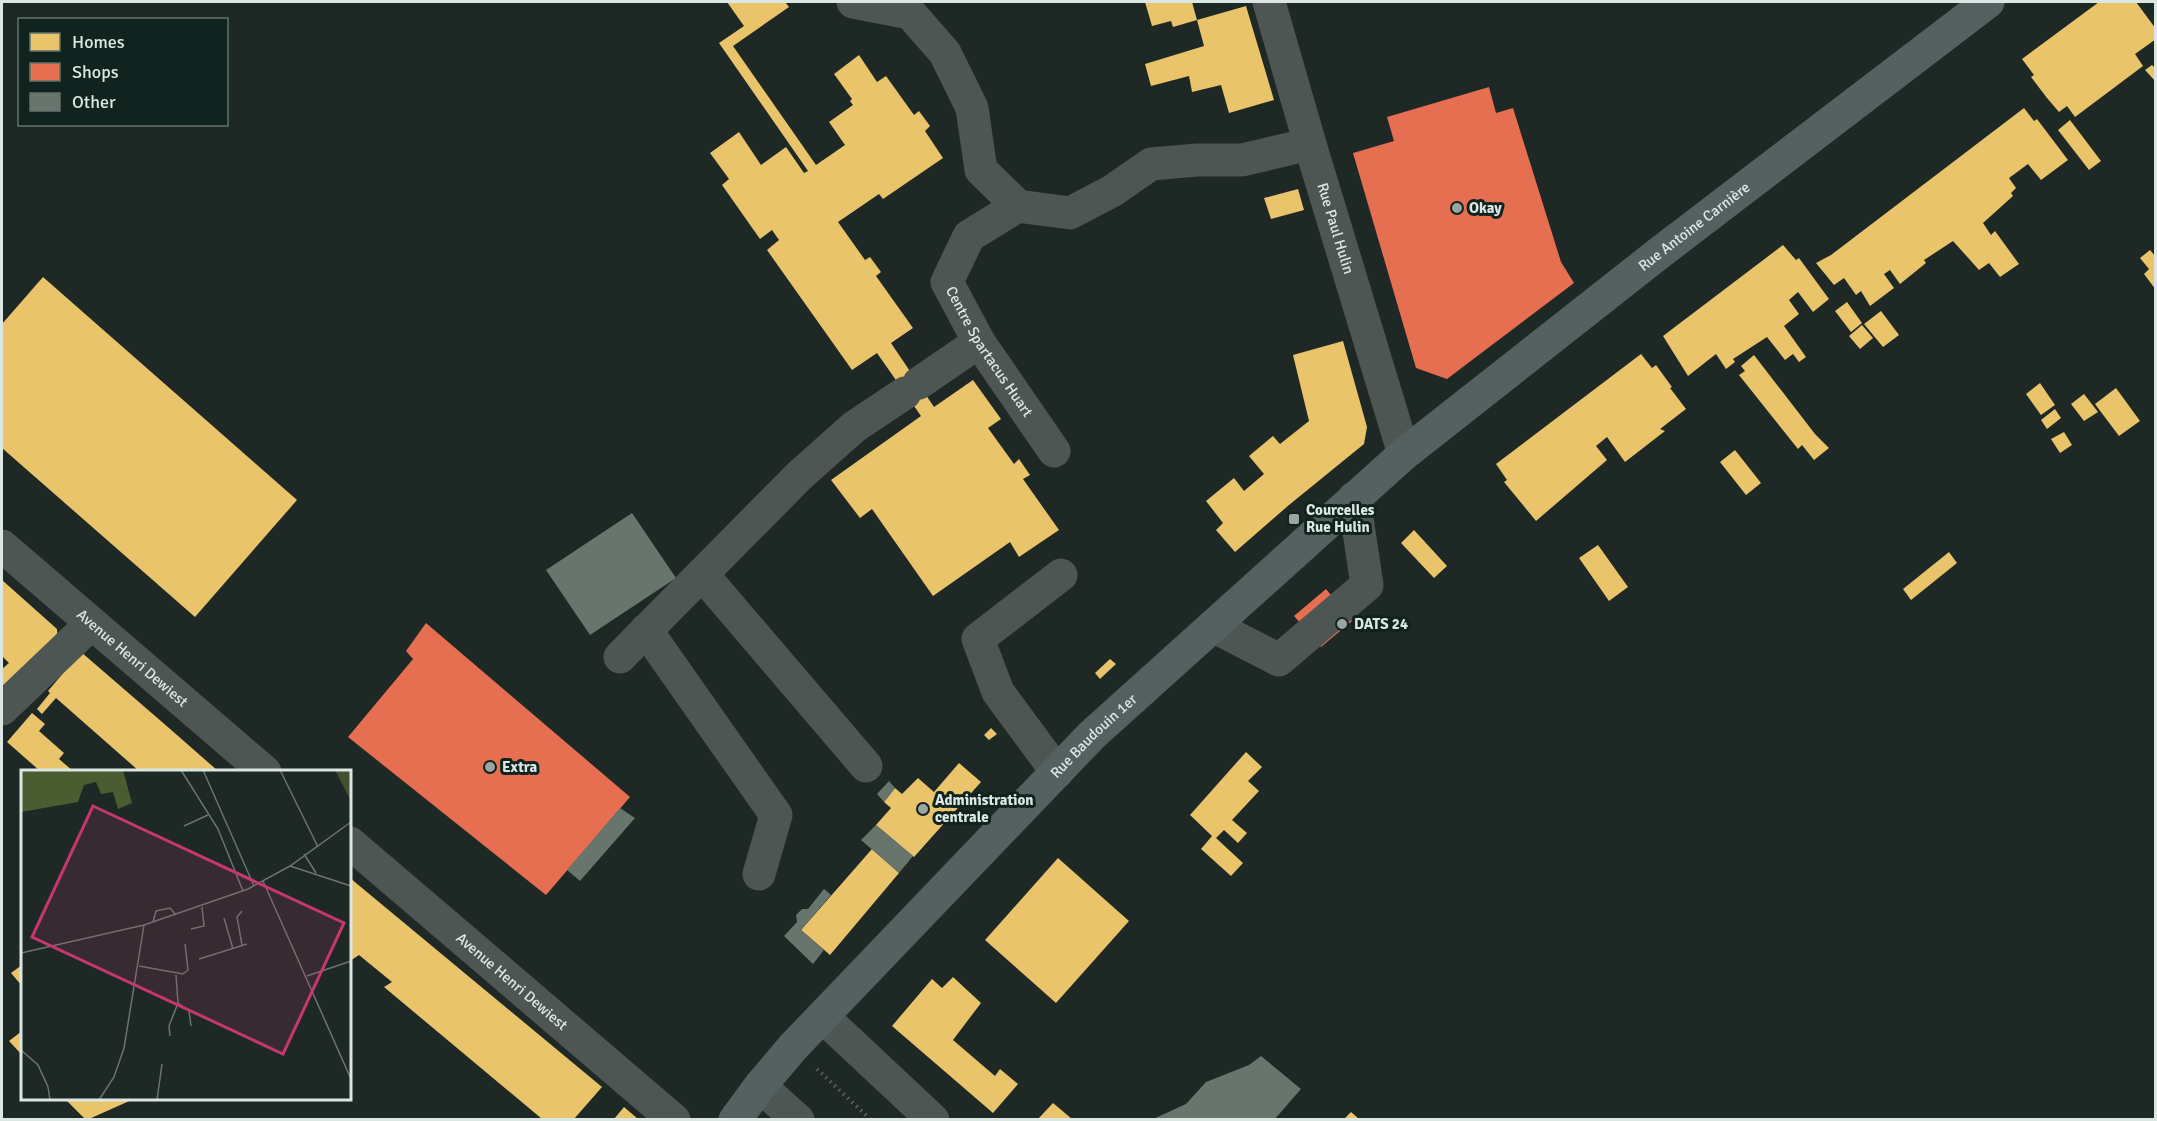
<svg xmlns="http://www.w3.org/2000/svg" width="2157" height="1121" font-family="Signika,sans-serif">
  <rect width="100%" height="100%" fill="#1e2825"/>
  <path fill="#e9c46a" d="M727,2H785L789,7L733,46L816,165L845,145L829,122L853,105L850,101L852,99L834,74L859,55L877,82L886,76L914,115L919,111L930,126L925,131L943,158L883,199L879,194L838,222L865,260L870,257L881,272L876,276L913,328L891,343L934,407L973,380L1001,419L988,428L1014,464L1019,459L1030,475L1023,479L1059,530L1019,557L1010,542L933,596L872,509L860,518L831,480L921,416L877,353L852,370L767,250L779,240L772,230L760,239L722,185L729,179L710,153L739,132L761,165L786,147L804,173L808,171L719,43L744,26Z
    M1145,2H1192L1197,20L1173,27L1171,21L1152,26Z
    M2099,2H2136L2156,29V39L2135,54L2143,66L2075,117L2067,106L2059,112L2047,98L2031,77L2034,75L2022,59Z
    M1246,6L1274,100L1229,113L1221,85L1192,92L1189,76L1151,86L1145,64L1204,46L1197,20Z
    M2152,65L2156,69V82L2145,70Z
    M2024,108L2034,121L2037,119L2068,160L2041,180L2028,164L2009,178L2016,188L2011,193L2013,196L1983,223L1991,235L1995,231L2019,264L2000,277L1989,263L1979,270L1953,241L1924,260L1926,263L1900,284L1890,270L1884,274L1894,288L1870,306L1861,291L1856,295L1844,278L1834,285L1816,263L1831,255Z
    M2070,120L2101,161L2089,170L2058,130Z
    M1298,189L1304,210L1271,219L1264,198Z
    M1783,245L1796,260L1799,258L1829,299L1813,312L1798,292L1789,300L1799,314L1784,326L1806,357L1799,362L1793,354L1785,360L1767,337L1733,359L1735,362L1726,369L1716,354L1688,376L1663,336Z
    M2150,250L2156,257V290L2144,274L2149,269L2140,258Z
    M43,277L297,500L195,617L2,448V324Z
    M1847,302L1862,323L1851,332L1835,311Z
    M1881,311L1899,335L1883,347L1864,324Z
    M1862,325L1873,338L1860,349L1849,336Z
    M1343,341L1367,427L1364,444L1289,505L1235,552L1216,530L1223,523L1206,501L1234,478L1244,491L1264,474L1249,456L1273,436L1280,444L1309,421L1293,355Z
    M1641,354L1652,368L1656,365L1672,387L1670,388L1686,409L1660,429L1665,431L1625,462L1607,437L1596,446L1607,460L1536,521L1504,482L1507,480L1496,464Z
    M1754,355L1815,434L1829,448L1814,460L1802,445L1798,449L1739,375L1745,371L1741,366Z
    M2040,383L2055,405L2041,415L2026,394Z
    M2116,388L2140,421L2119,436L2095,404Z
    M2084,394L2098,412L2084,421L2071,404Z
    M2055,409L2061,418L2047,429L2041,420Z
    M2064,432L2072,445L2060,453L2051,439Z
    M1735,450L1761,483L1746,495L1720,462Z
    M1414,530L1447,566L1434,578L1401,543Z
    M1598,545L1628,587L1609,601L1579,558Z
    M1949,552L1957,563L1911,600L1903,589Z
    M2,580L57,629L58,642L2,698V669L9,663L2,656Z
    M81,652L169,728L218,771H139L56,698L42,714L37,709L50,693L48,691Z
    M1110,659L1116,664L1100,679L1095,673Z
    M32,713L45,724L39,731L64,753L59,759L73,771H40L7,742Z
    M991,728L997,734L989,740L984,735Z
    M1246,752L1262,767L1248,781L1259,791L1232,820L1247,833L1238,843L1224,830L1216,838L1243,863L1231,876L1201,849L1212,836L1190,815Z
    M959,763L981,782L914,857L876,825L891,808L884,802L895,788L902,794L918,778L934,792Z
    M872,849L899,873L830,955L801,930Z
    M1058,858L1129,921L1056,1003L985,940Z
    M350,878L602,1087L574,1119H542L384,987L392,982L359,955L350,961Z
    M22,965V986L11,973Z
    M953,977L981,1003L953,1040L995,1076L1000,1069L1018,1084L993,1113L892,1026L932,979L942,988Z
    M22,1031V1055L9,1041Z
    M64,1098H136L89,1119H85Z
    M1053,1103L1072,1119H1038Z
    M624,1107L638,1119H614Z
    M1351,1112L1359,1119H1344Z"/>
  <path fill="#e76f51" d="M1489,87L1496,113L1513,108L1561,262L1574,283L1447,379L1416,368L1353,153L1394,141L1387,117Z
    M1326,589L1352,621L1321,647L1294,616Z
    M426,623L630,797L546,895L348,737L413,659L406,651Z"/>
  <path fill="#68756c" d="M632,513L676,578L590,635L546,570Z
    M889,781L895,788L884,802L877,794Z
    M620,808L635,818L580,881L567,870Z
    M876,825L913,856L899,873L861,840Z
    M824,889L831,895L801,930L824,950L813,964L784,936L797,922L796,915L802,909H808Z
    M1261,1056L1301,1089L1274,1120H1151L1186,1104L1206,1082L1249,1065Z"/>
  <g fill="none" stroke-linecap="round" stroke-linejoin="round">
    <path stroke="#5e6462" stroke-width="4" stroke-dasharray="1.5 4.5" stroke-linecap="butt" d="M817,1069L871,1120"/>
    <g stroke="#4e5654" stroke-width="33">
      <path d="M853,2L910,13L945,53L972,108L981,170L1018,206L1070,213L1112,191L1151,164L1197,160H1242L1310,144"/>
      <path id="s1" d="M1269,2L1310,144L1404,454"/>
      <path id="s2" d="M1018,206L969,236L947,282L979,342L1054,451"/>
      <path d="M919,383L979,342"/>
      <path id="s3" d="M2,546L265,772"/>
      <path d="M702,574L866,766"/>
      <path d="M1213,626L1279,660L1367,585L1354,498"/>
      <path d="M646,630L776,815L759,874"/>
      <path d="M620,657L799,476L854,427L905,393"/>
      <path d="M2,709L91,624"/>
      <path d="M1057,772L998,692L978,639L1061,575"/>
      <path id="s4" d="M350,843L674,1120"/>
      <path d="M823,1017L933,1120"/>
      <path d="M760,1086L798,1120"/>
    </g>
    <path stroke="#546160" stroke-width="33" id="s5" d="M735,1120L760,1086L793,1047L1092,735L1404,454L1658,254L1988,2"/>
  </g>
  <g fill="#9aa4a0" stroke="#10231e" stroke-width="2">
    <circle cx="1457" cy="208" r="6"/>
    <rect x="1288" y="513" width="12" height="12" rx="3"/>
    <circle cx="1342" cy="624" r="6"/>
    <circle cx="490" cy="767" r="6"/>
    <circle cx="923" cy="809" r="6"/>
  </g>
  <g text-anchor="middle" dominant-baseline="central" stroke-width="6" stroke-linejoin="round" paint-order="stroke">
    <g font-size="15" font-weight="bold" fill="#dce7e3" stroke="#10231e" text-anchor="start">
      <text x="1469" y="208">Okay</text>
      <text x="1306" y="510">Courcelles<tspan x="1306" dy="17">Rue Hulin</tspan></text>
      <text x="1354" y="624">DATS 24</text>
      <text x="502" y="767">Extra</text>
      <text x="935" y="800">Administration<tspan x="935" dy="17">centrale</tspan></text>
    </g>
    <g font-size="15" fill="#dce7e3" stroke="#10231e">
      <text stroke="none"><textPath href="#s5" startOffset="1314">Rue Antoine Carnière</textPath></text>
      <text stroke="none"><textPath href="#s1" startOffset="236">Rue Paul Hulin</textPath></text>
      <text stroke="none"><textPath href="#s2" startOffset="190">Centre Spartacus Huart</textPath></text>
      <text stroke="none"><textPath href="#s3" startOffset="172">Avenue Henri Dewiest</textPath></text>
      <text stroke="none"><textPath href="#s5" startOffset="526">Rue Baudouin 1er</textPath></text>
      <text stroke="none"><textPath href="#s4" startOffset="213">Avenue Henri Dewiest</textPath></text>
    </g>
  </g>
  <g transform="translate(21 770)">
    <rect width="330" height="330" fill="#1e2825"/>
    <path d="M314,0H330V31Z" fill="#435130"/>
    <path d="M0,0H102L111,33L97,39L92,22L80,24L75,12L63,15L57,32L0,42Z" fill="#4b5c31"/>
    <path fill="none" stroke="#6a7471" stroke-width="1.5" d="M160,0L197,59L222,121M182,0L233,116M259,0L297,77M163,56L187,45M283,84L295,103M269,96L330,116M242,111L330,309M203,148L212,179M132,152L135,141L149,138L155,145M170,159L183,156L181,137M221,175L216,147L221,141M0,183L123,155L227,119L269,96L330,52M178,189L226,174M118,196L162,204L167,200L164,174M155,205L157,233L168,241L170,256M286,206L330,191M149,266L148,256L157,233M0,280L17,295L27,317L29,330M78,330L93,307L103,278L123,155M136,330L141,294"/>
    <path fill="#c6376f" fill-opacity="0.15" stroke="#c6376f" stroke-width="3" d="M72,36L323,153L262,284L11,167Z"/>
    <rect width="330" height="330" fill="none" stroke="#dce7e3" stroke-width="3"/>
  </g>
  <rect width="2157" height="1121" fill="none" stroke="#dce7e3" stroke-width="6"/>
  <rect x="18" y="18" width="210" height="108" fill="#10231e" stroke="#62716d" stroke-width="1.5"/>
  <rect x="30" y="33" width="30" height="18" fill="#e9c46a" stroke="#62716d" stroke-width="1.5"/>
  <text x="72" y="48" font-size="18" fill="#dce7e3">Homes</text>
  <rect x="30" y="63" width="30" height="18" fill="#e76f51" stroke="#62716d" stroke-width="1.5"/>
  <text x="72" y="78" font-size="18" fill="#dce7e3">Shops</text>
  <rect x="30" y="93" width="30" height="18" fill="#68756c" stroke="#62716d" stroke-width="1.5"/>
  <text x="72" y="108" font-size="18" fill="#dce7e3">Other</text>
</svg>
